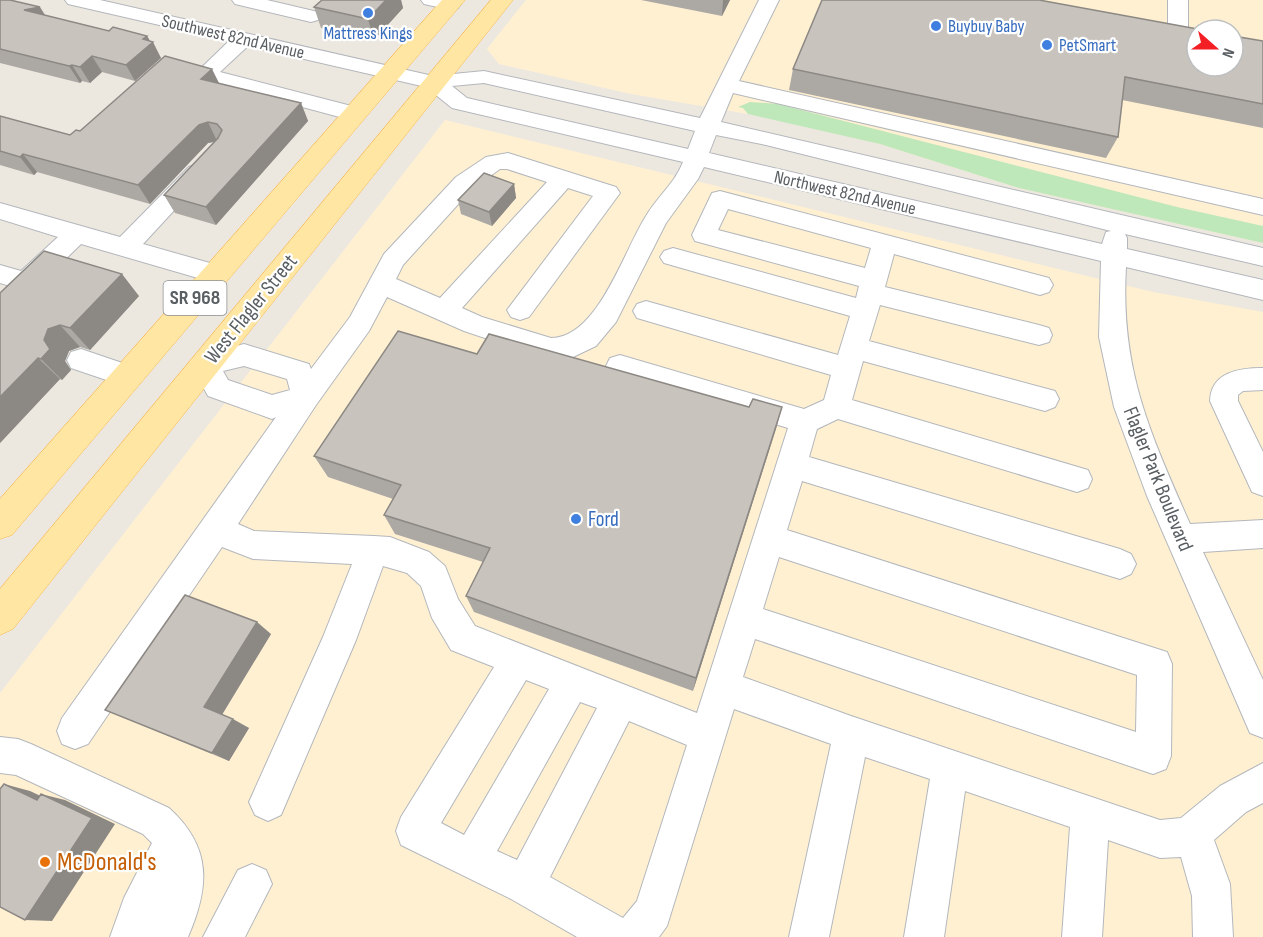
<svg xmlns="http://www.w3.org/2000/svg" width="1263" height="937" font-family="'Sofia Sans Condensed',sans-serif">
  <rect width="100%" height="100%" fill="#ede8df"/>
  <path fill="#fff0d2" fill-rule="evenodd" d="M526,0H1263V243L1019,188L880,144L831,132L748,114L631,94L499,64L487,49ZM1197,30H1233V66H1197Z
    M445,120L1153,292L1263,312V937H0V693Z"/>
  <path fill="#bee7ba" d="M750,102L778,104L1177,207L1263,226V243L1019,188L880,144L748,114L743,108L738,107Z"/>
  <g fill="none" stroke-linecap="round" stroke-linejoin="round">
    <defs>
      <path id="minor" d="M65,0H100L433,76L484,71L700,118L759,0H779L739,81L1263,199V215L733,93L721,122L1263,248V266L1125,234L1127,238V249L1263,280V300L1126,267C1120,369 1150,433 1190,524L1263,520V548L1203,552L1263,680V738L1250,733L1147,496L1114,407L1099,337L1101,261L704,167L698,179L666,223L616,322L596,346L573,357L563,360L541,357L464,331L387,297L369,331L316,405L238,524L254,531L374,536L390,537L429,552L445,566L458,599L475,626L697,713L788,428L610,374L606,366L610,358L620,355L804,409L824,400L831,375L637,318L633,311L637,304L646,301L838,355L850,316L664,263L660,257L664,251L673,248L856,298L859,286L695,241L692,235L712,193L720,191L1049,278L1053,285L1049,292L1040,295L894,254L885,287L1039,325L1049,328L1052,335L1049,342L1039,345L880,305L869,341L1055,391L1059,399L1055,407L1045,411L863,361L852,400L1088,470L1092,479L1088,488L1077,492L838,419L817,429L809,457L1120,549L1131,554L1136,564L1131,574L1120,579L802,481L787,530L1167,652L1172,664L1171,756L1166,769L1153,774L755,639L743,677L851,716L1160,820L1181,818L1220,786L1263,763V803L1246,812L1214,840L1230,884L1233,937H1193L1192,896L1181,857L1160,858L1108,840L1102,937H1062L1070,827L965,791L944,937H904L930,779L865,757L829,937H789L831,744L734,709L667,926L659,937H577L511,899L401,845L396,831L401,817L494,667L451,650L432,618L421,586L407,573L383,566L356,640L281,815L268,821L255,815L249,802L323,637L352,564L253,559L222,547L88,744L75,749L62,744L57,731L62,718L276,417L272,419L208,396L191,365L195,357L244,344L309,364L311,369L350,317L384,254L456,177L486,157L508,153L616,187L620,193L529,317L520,320L511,317L507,310L593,196L568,188L462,308L482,317L551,338C598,338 624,250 646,216C657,197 675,183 683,162L452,108L426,87L248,46L220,72L363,109L366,114L363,119L355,121L347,119L198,79L194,75L198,71L229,41L68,4ZM484,83L695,131L688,149L467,98L452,86ZM716,135L766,145L1111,231L1106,232L1102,244L709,153ZM500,169H507L547,182L440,298L396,279L403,265L472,189ZM728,209L871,248L865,268L718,230ZM244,366L287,379L290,390L272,395L228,380L223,371ZM779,557L1137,675L1136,732L763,609ZM526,680L549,689L464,835L441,823ZM580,702L597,708L517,860L497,851ZM629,721L687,745L637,901L623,918L550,877Z
        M232,0H267L318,12L321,16L318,20L311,22L235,4Z
        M421,0H458L461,4L458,8L451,10L424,4Z
        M1168,0H1188V33L1185,37H1171L1168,33Z
        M197,164L205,167L209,172L205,177L143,244L224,267L228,274L224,281L215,283L81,244L35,289L26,291L0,283V265L21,271L58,237L0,219V203L120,237L189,167Z
        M81,349L137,368L141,376L137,384L127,387L71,368L67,360L71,352Z
        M1263,368V390L1243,391L1238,395V401L1263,452V496L1252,492L1210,401C1211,372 1239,368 1263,368Z
        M0,737L18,739L31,744L169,808C212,847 210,886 188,937H110L124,898L152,843L143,834L16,775L0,773Z
        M252,864L266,870L272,884L245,937H203L238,870Z"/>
      <path id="major" d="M442,0H465L12,535L0,539V499Z
        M491,0H513L13,629L0,635V589Z"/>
    </defs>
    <use href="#minor" stroke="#b3b7bc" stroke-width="2"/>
    <use href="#major" stroke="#f9b74c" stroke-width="1"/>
    <use href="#minor" fill="#fff" fill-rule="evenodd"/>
    <use href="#major" fill="#ffe6a2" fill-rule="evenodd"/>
  </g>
  <path fill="#aca8a3" d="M0,0L45,15L109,31L147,36L161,58L135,81L102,72L90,83L82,81L80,83L0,63Z
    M322,0H401L403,8L374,40L321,28L314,7Z
    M641,0H730L722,16Z
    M1263,41V128L1122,100L1118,137L1106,158L789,90L793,69Z
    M218,83L301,103L308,121L216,225L175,213L164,195L215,142L208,143L150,204L37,172L34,175L0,165V116L70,135Z
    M514,184L516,198L492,226L461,214L458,200Z
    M0,293L139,296L90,350L80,347L69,351L65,361L71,370L62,380L60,379L0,443Z
    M477,354L749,407H782L693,691L474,612L466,596L483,562L395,534L384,515L393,499L328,477L314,456Z
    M271,634L222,715L249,728L229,761L105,710Z"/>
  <path fill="#8c8884" d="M386,0H401L403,8L374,40L368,19Z
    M723,0H730L722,16Z
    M40,7L50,23L24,10Z
    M147,36L151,43L153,42L161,58L135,81L126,65L143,39Z
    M92,56L102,72L90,83L80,67Z
    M72,65L82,81L80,83L69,66Z
    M212,69L221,87L201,79Z
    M301,103L308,121L216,225L206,207Z
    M208,122L217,141L208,143L150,204L138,185L199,125Z
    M23,154L37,172L34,175L20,157Z
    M514,184L516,198L492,226L489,212Z
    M122,274L139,296L90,350L70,328Z
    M60,325L80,347L69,351L65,361L71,370L62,380L41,359L44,340L48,329Z
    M38,358L60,379L0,443V397Z
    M782,407L776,429L693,691L696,678Z
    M257,622L271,634L221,716L204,707Z
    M233,719L249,728L229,761L212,753Z
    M4,784L30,791L62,806L37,800Z
    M41,794L65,800L115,824L52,921L25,920Z"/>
  <path fill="#c8c3bd" stroke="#8c8884" stroke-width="1.5" d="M0,0H10L40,7L24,10L109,31L113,27L147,36L143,39L153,42L126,65L92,56L80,67L72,65L69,66L0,49Z
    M322,0H386L368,19L314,7Z
    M822,0H1039L1203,30H1197V66H1233V36L1263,41V104L1125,77L1118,137L793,69Z
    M165,56L212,69L201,79L301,103L206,207L164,195L218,138L222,130L217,124L208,122L199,125L138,185L23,154L20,157L0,151V116L70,135L76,130L80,131Z
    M484,173L514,184L489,212L458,200Z
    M44,251L122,274L70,328L60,325L48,329L44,340L50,349L41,359L38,358L0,397V293Z
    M398,331L477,354L489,334L749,407L753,399L782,407L696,678L466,596L490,548L384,515L401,485L314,456Z
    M185,595L257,622L204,707L233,719L212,753L105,710Z
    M4,784L37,800L41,794L92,818L25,920L0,907V789Z"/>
  <g fill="#3f7fe0" stroke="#fff" stroke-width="2">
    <circle cx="368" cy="13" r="6"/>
    <circle cx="936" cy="26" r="6"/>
    <circle cx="1047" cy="45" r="6"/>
    <circle cx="576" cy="519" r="6"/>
  </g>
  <circle fill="#e8710a" stroke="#fff" stroke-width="2" cx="45" cy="862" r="6"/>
  <g text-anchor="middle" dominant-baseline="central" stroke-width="4.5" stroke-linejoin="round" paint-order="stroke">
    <g font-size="18" fill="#366cbe" stroke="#fff" text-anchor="start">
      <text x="948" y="26">Buybuy Baby</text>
      <text x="368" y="33" text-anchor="middle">Mattress Kings</text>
      <text x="1059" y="45">PetSmart</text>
    </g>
    <g font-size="18" fill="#595e62" stroke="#fff">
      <text transform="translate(233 37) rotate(13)">Southwest 82nd Avenue</text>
      <text transform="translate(845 193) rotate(13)">Northwest 82nd Avenue</text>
    </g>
    <rect fill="#fff" stroke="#8b8e91" stroke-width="1.5" x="163.5" y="281" width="63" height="34" rx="4.5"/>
    <g font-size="20" font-weight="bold" fill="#595e62">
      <text x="195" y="298">SR 968</text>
    </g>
    <g font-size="21" fill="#595e62" stroke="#fff">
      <text transform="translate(251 309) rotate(-51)">West Flagler Street</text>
      <text transform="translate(1158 479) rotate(68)">Flagler Park Boulevard</text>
    </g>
    <g font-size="21" fill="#366cbe" stroke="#fff" text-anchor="start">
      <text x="588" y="519">Ford</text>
    </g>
    <g font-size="26" fill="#c56008" stroke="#fff" text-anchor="start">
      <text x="57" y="862">McDonald's</text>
    </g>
  </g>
  <g transform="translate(1215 48) rotate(111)"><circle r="28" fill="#ffffff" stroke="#bdbfc0" stroke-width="1.5"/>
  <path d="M0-4.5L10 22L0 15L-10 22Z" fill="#f31f25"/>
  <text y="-9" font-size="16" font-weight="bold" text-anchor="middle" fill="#595e62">N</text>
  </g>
</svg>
